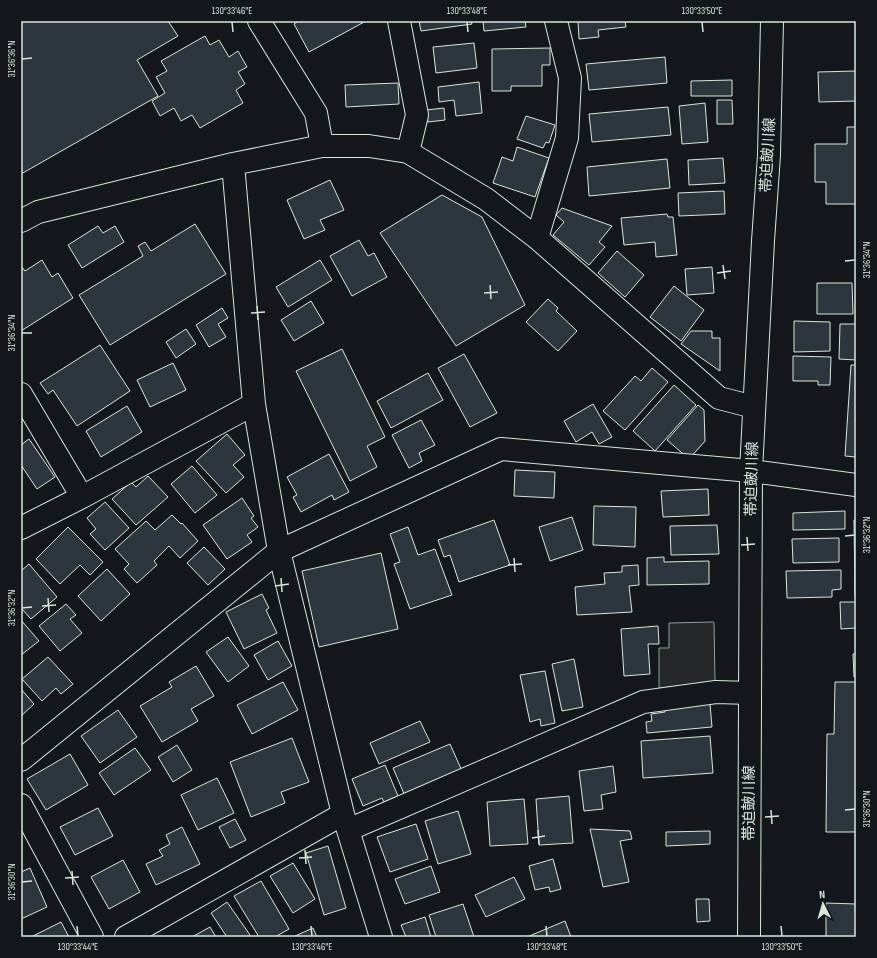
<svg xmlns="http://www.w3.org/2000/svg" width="877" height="958" font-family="'Sofia Sans Condensed','Noto Sans JP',sans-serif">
  <rect width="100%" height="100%" fill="#14181c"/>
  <path fill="#24282b" stroke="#939e99" d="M714,622L715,682L659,688V648H669V623Z"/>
  <path fill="#2c363c" stroke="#d8e6dc" d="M21,21H168L178,36L137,60L158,96L21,174Z
    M299,21H366L309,52L294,24Z
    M419,21H471L472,24L421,31Z
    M483,21H525L526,27L484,31Z
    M578,21H625L626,27L598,30L599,37L579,39Z
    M205,36L210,45L219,40L229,57L238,51L247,67L238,72L245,84L236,90L243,103L200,128L192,115L181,121L174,108L160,116L152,101L165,93L156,77L167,71L161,61Z
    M474,43L477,68L436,73L433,47Z
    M550,48V65H542V86H511V91H492V49Z
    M665,57L667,83L589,90L586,64Z
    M856,71V101L819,102L818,72Z
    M732,80V96H691V81Z
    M479,82L482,113L456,116L454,100L439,102L438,87Z
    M398,83L399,104L346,107L345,85Z
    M717,100H732L733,124H717Z
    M705,103L708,142L682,144L679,106Z
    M668,107L671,135L592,142L589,114Z
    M444,108L445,120L428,122L426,110Z
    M526,116L555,125L549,143L546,142L543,148L517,139Z
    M847,127H856V204H826V182H815V144H847Z
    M517,147L549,158L535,197L493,183L502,157L513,161Z
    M723,158L725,183L689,185L688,160Z
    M667,159L670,188L589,196L587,167Z
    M330,180L344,210L320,220L325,230L304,239L287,200Z
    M724,191L725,214L679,216L678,193Z
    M442,195L482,217L525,305L456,346L380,233Z
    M562,208L612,226L599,242L605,247L589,265L553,235L564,222L556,215Z
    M667,214L668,217H673L677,255L656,257L655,242L624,245L621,218Z
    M195,224L226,274L110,345L79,295L143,256L138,246L145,242L151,251Z
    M98,226L103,233L115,226L124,242L82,268L68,245Z
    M359,240L368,256L374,253L387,277L352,296L330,256Z
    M617,251L644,275L625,297L598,273Z
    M42,260L52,277L58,273L73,298L21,331V266L25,271Z
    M320,260L332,280L288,307L276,287Z
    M712,267L714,293L687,295L685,269Z
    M817,283H852L853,314H817Z
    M674,286L704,310L681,341L650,317Z
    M548,299L558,308L556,311L577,331L558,351L526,322Z
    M311,301L324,323L294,341L281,320Z
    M222,308L228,318L218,324L226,337L209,347L196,325Z
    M794,321L830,322V351L794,352Z
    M840,324H856V360L839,359Z
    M186,329L196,344L176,358L166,342Z
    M691,331H712V338H720V371L681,344Z
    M100,345L130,391L77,426L53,390L48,394L40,383Z
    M342,349L385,437L367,446L377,467L350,481L296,371Z
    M464,354L497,413L470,427L438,368Z
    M793,356L831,357L830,385H818V381H793Z
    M173,363L186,390L150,407L137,380Z
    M851,365H856V457L845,456Z
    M652,368L668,382L625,430L603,411L635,376L641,381Z
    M428,373L443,400L391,428L377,401Z
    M674,385L696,405L655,451L633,431Z
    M593,404L612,437L599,444L592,432L576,442L564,421Z
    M698,405L704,410L705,441L689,459L667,440Z
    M127,406L142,432L101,457L86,431Z
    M421,420L435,445L419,453L422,461L409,468L392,435Z
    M227,434L245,455L233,465L244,477L226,493L196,461Z
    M29,439L55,477L37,489L21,465V445Z
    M329,454L349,492L334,500L332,495L301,512L293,497L297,495L287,477Z
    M192,466L217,495L195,513L171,484Z
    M515,470L555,472L554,498L514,496Z
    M148,476L168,497L136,525L112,499L131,482L136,487Z
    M708,489L709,515L663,517L661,491Z
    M242,498L254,516L251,518L258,527L247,535L252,542L227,559L203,525Z
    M105,502L129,528L105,550L90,534L96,529L87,518Z
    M594,506L636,507L635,547L593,545Z
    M845,511V529L793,530V513Z
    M172,515L181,524L182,523L198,541L180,558L169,546L154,561L157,565L137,583L124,569L129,564L115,549L146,521L155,530Z
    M572,517L583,550L550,561L539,527Z
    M494,520L510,565L459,582L450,555L444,557L438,540Z
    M854,520H856V596H855Z
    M717,525L719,554L671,555L670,526Z
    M68,527L103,562L90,575L80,565L60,584L36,559Z
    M408,527L418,555L435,549L452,595L410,609L394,564L400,562L390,534Z
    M839,538V562L793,563L792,539Z
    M204,547L225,569L208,585L187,563Z
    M381,553L398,629L319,647L302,571Z
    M664,557V562L709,561V584L647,585V558Z
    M29,564L57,597L31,619L21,608V571Z
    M638,565L639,585L629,586L632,612L577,615L575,587L605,584L604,573L622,572V566Z
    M107,569L130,594L101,621L78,596Z
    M841,570V589L832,590V597L787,598L786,571Z
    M262,594L269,608L266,610L277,633L244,649L226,612Z
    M840,602H856V628L841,629Z
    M66,604L76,615L70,619L82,633L60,651L39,626Z
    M21,620L39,641L21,655Z
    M658,626L659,644H648L650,674L624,676L621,629Z
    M228,637L249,666L228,682L206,652Z
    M278,641L292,666L268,680L254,655Z
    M853,654H856V677H854Z
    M48,657L73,684L61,694L56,688L42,701L22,679Z
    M574,659L583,707L562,711L552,664Z
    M196,666L214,696L191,709L198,721L162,742L140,706L172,687L169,682Z
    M545,671L555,723L541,726L540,719L530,722L520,675Z
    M283,682L298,710L252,734L237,705Z
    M835,682H856V832H826L827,734H834Z
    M21,689L34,704L21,716Z
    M710,704L712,727L647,733L646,722L652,721L651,714L665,712L664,709Z
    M118,710L137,737L100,763L81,736Z
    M420,721L430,742L379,764L370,743Z
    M710,736L713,773L643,778L641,741Z
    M292,738L309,782L281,792L285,803L251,817L230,762Z
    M450,744L462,771L405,796L393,768Z
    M177,745L192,770L173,782L158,757Z
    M135,748L151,770L114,795L99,773Z
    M70,754L88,785L46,810L27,779Z
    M385,765L398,796L384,802L382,798L363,806L352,779Z
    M613,766L616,792L601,795L603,809L584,811L579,771Z
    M217,778L234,813L198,830L181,795Z
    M569,796L573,843L539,845L536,799Z
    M524,799L528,844L490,846L487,802Z
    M98,808L113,836L75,855L60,827Z
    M458,811L471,854L438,864L425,821Z
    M235,819L246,840L230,848L219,827Z
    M416,824L428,859L390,872L377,837Z
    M182,827L200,864L156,885L146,864L163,856L159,850L170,844L166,835Z
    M590,829L630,831L632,839L620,841L629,882L603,887Z
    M710,831V844L666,846V832Z
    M328,846L346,908L324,915L306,853Z
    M553,859L561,889L550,892L549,887L535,890L529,866Z
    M123,860L140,892L109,909L91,877Z
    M293,863L315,899L293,913L270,876Z
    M431,866L440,892L405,904L395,879Z
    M30,868L47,907L21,919V872Z
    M514,877L525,899L486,917L475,895Z
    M261,881L289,929L275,937H259L234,896Z
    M696,899H709L710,921L697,922Z
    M227,902L250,935L248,937H227L211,913Z
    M826,903L856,904V937H826Z
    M463,904L474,937H436L429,915Z
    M425,917L431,937H406L401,925Z
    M565,921L571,937H527Z
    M61,922L69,937H31Z
    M210,927L216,937H192Z
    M313,928L317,937H293Z"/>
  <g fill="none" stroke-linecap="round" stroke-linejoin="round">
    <defs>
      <path id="minor" d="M259,21L316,113L322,146
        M399,21L417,115L408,152
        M233,164L254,404L279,551L343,814L381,937
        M21,221L38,212L233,164L322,146H369L408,152L486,199L537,238L719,398L754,407
        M537,238L567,138L570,78L556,21
        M21,394L82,497
        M21,528L82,497L254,404
        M21,760L279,551L501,449L751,471L856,485
        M21,805L92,937
        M348,830L643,702L716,692L750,693
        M126,937L343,814
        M749,937L751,471L763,241L769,155L772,21"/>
    </defs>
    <use href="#minor" stroke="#d8e6dc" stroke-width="24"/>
    <use href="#minor" stroke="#14181c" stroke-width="22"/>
  </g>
  <path fill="none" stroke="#d8e6dc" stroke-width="1.5" d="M232,22L233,32M467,22L468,32M702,22L703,32M22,59L32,58M845,261L855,260M723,265L725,279M717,273L731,271M490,285L491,299M484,293L498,292M257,306L258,320M251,313L265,312M22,333H32M845,536L855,535M747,537L748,551M741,545L755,544M514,558L515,572M508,565L522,564M281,578L282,592M275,586L289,584M48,598L49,612M42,606L56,605M22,608L32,607M771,810L772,824M845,810L855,809M765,817L779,816M538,830L539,844M532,838L545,836M305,850L306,864M299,858L312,857M72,871L73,885M65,878L79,877M22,882L32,881M77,926L78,936M311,926L312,936M546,926L547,936M781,926L782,936"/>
  <g text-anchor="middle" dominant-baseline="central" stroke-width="3" stroke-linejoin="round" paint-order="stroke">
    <g font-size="15" fill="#d8e6dc" stroke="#14181c">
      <text transform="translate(768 155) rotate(-87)">帯迫皷川線</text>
      <text transform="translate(752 479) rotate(-89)">帯迫皷川線</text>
      <text transform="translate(749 803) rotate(-90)">帯迫皷川線</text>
    </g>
  </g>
  <rect width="877" height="958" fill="none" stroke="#14181c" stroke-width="44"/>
  <g transform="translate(823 904) rotate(355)" stroke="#14181c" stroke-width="3" paint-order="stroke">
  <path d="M0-3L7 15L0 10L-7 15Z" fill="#d8e6dc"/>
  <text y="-6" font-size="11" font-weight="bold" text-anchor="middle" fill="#d8e6dc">N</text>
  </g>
  <rect x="22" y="22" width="833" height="914" fill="none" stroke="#d8e6dc" stroke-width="1.5"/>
  <g font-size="10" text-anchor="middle" fill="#d8e6dc">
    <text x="232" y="14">130°33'46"E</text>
    <text x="467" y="14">130°33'48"E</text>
    <text x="702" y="14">130°33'50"E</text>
    <text transform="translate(11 59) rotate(-90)" y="4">31°36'36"N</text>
    <text transform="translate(866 260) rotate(-90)" y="4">31°36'34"N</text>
    <text transform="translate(11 333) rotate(-90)" y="4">31°36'34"N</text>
    <text transform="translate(866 535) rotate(-90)" y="4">31°36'32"N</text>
    <text transform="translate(11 608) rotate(-90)" y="4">31°36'32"N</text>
    <text transform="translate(866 809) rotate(-90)" y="4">31°36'30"N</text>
    <text transform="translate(11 882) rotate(-90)" y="4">31°36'30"N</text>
    <text x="78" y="950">130°33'44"E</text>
    <text x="312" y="950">130°33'46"E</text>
    <text x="547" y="950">130°33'48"E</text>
    <text x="782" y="950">130°33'50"E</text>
  </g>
</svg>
